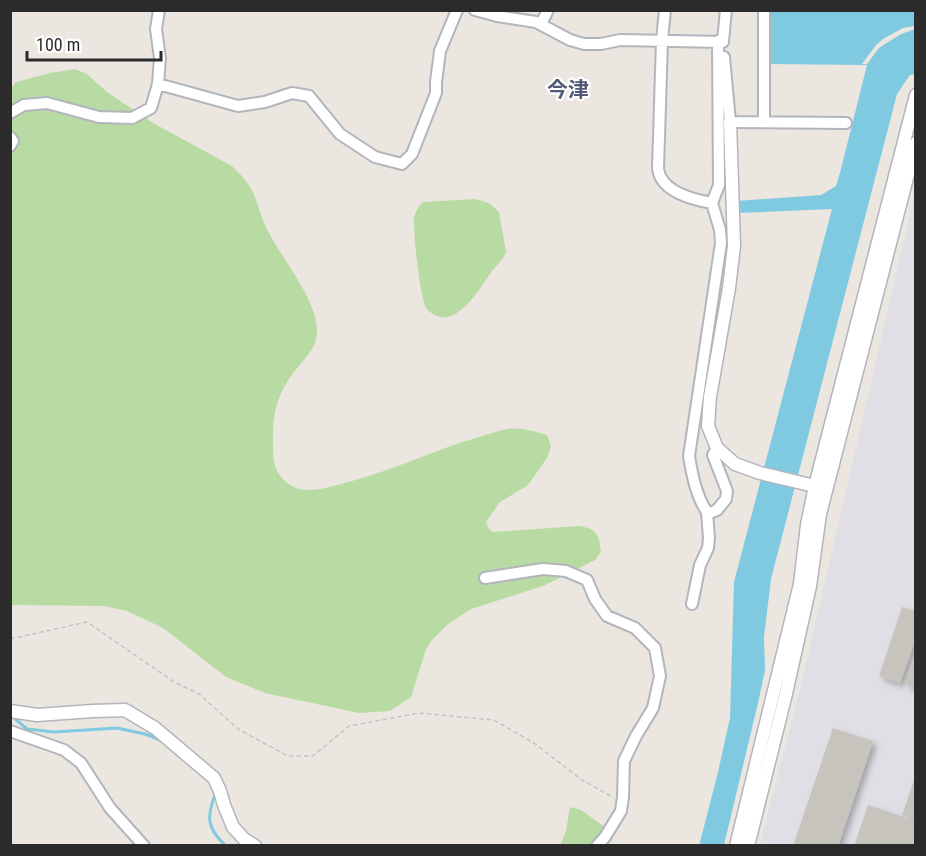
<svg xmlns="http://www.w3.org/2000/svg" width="926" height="856" font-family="'Roboto Condensed','Noto Sans JP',sans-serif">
  <defs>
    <filter id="shadow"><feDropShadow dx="4" dy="4" stdDeviation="3" flood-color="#0004"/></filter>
  </defs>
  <rect width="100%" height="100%" fill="#ebe6df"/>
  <path fill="#e0dfe5" d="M915,193V845L760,846L807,660L902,248Z"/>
  <path fill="#b8dba3" d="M75,69L87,74L107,92L153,123L232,166C240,174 250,184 254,195C259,207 262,221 269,233C283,261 327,311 315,343C310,355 298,366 291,376C276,398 273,414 273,440C273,447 273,456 274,463C278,478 292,490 307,490C322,490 338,485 352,481C394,470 434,450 476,438C486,435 497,431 507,429C521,427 534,431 547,435L551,446L547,458L528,485L500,502L486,522L489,529L493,532L579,526C597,529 599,534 601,552L595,560L543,586L471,609L448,624L432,640L426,649L411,697L390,711L359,713L265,693L226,677L163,628L127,611L103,606L11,605V89L16,82L50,73Z
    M475,199L489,203L499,212L506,252C503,260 495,267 490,274C478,291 452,336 427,309C420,301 413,231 414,218C415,212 419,206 423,202Z
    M570,807L581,810L602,825L611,835L612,839L608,845L560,846L566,831Z"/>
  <path fill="#7fcae1" d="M769,11H915V74L910,75L897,94L771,579L764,637L765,670L758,703L724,845L699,846L718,772L730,718L734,582L832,209L738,213L736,201L821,195L836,186L841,169L867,65L768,64Z"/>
  <path fill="#ebe6df" d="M915,26V29L901,34L885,44L879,48L867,64H862L876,45L883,39L903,28Z"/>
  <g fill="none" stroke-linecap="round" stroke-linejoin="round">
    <path stroke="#7fcae1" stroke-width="3" d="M12,716L27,729L54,732L117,728L145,734L163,741
      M216,791C208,816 204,826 226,846"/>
  </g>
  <path fill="#c7c4be" filter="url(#shadow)" d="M902,607L916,611V638L900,683L879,676Z
    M915,657H916V688L906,685Z
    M833,728L873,741L838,846H793Z
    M916,775V820L902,815Z
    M868,805L916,821V846H854Z"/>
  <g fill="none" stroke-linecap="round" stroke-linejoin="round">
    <defs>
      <path id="minor" d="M475,10L497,16L536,22L570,40L584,44H601L620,40L723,42
        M665,10L662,40L658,169C659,172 659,175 661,178C670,194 695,200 712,203
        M541,24L548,10
        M723,41L726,10
        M724,57L730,122L846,123
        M158,84L238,106L265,102L292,93L309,96L340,134L375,157L402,164L412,154L436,93V82L440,51L457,10
        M10,113L24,105L47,103L99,117L132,118L151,108L158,84L160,58L156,29L159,10
        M764,122V10
        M10,137L13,141L10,146
        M717,448L713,455L727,491L726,499L717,510L710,513L707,512C696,496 692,474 689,456L721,243L720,230L712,203L719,185L718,41
        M485,578L543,569L566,571L587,580L595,599L607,616L635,628L655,648L660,676L653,708L636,736L624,761L623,797L621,811L605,837L597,846
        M692,604L700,565L708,548L709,538L707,512
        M10,731L64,750L81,763L110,808L144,846"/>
      <path id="tertiary" d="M730,122L734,246L729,288L710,397L708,426L717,448L735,464L760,473L823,488
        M10,711L37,715L93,711L125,710L155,728L214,778L220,791L224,805L233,827L244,839L255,846
        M736,846L800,584L807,525L815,486L916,95
        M748,846L785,698L810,586L820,514L916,143"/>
    </defs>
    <use href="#minor" stroke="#b3b5bd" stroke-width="14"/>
    <use href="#tertiary" stroke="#b3b5bd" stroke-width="15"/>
    <path stroke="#c4c4c4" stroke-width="1.5" stroke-dasharray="4.5 3" stroke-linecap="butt" d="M10,639L87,622L174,682L199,694L238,729L288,756H313L349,726L419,713L494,720L534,743L582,780L609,795L612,796"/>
    <use href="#minor" stroke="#fff" stroke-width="10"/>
    <use href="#tertiary" stroke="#fff" stroke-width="12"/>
  </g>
  <g text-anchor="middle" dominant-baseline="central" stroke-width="4.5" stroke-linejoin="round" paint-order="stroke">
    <g font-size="21" font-weight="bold" fill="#515977" stroke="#fff">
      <text x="568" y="90">今津</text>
    </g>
  </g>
  <rect width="926" height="856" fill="none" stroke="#2b2b2b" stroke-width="24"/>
  <path d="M27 51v9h134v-9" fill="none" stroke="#2b2b2b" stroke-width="3"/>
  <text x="36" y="51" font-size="18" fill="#2b2b2b" stroke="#ffffff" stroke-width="4.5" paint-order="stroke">100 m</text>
</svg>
